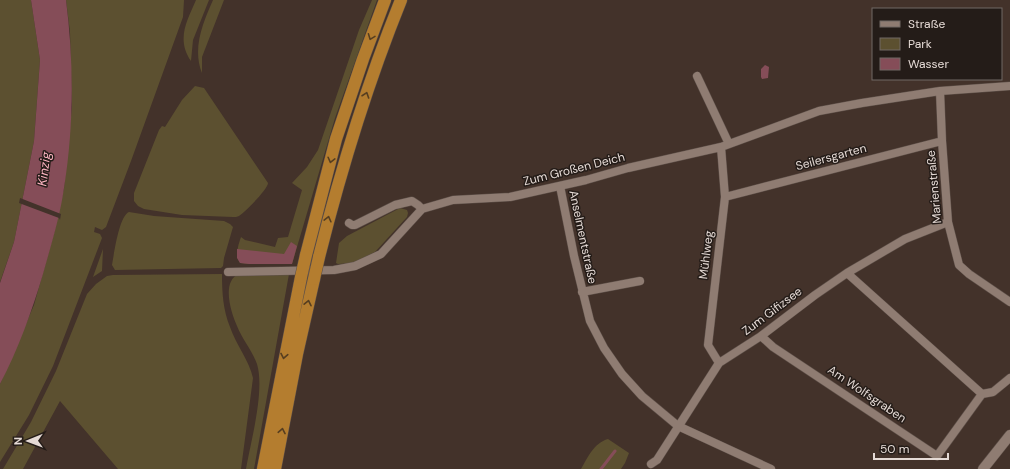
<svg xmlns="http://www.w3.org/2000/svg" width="1010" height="469" font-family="'DM Sans',sans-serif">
  <rect width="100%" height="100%" fill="#43322a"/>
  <path fill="#5c5030" d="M0,0H31L40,60L34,141L14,242L0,282Z
    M66,0H184L183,17L131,161L106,227L102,230L95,227L94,232L100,234L102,238L53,366L29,415L0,462V384L34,305L54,233L64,188L72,107L70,32Z
    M196,0H209L193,40L191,61C176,39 187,21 196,0Z
    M213,0H224L202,57V73C192,48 203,23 213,0Z
    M372,0H377L335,118L292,264H249L240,263C235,254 238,246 241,237L245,240L275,247L278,238L288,237L302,190L292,183L307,167L318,150L359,30Z
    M195,86L204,88L268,183C268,189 245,212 239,216C237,217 235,217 233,217L182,215L144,209L138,206L134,201V193L159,130L162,126L165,127L182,100Z
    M400,208L407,210L408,213L407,217L375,252L353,263L338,264L336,263L339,243L347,236Z
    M129,212L154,216L224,221L230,224L233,227L224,258L223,266L221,268L115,270L112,265C114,254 119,216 129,212Z
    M103,249L102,271L93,277Z
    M222,274C222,292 223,310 230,327C236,345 249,360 253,378L241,469H118L60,401L23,469H3L31,422L56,371L87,294L96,284L107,276L113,275Z
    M239,274H289L254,469H246C251,441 265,390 257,364C252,350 242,339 237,326C231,313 221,281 239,274Z
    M608,439L629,453L625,463L621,469H581C588,457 594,443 608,439Z"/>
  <path fill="#854d58" d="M31,0H66C74,62 74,126 64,188C60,217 51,245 43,274C32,311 18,350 0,384V283L14,242L34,141L40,60Z
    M765,65L769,67L768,78L762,79L761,77V69Z
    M291,242L297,246L292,264H249L240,263L237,258V249L284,254Z"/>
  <path fill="#43322a" d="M20,198L61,214L60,220L59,218L19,203Z"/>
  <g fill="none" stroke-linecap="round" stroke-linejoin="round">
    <path stroke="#854d58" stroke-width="3" d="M601,469L615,451"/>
    <defs>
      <path id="minor" d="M697,76L729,144
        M940,91L942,141L948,222L959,265L969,274L1010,302
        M560,186L574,256L590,321L604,348L622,374L642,396L678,426L771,469
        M725,197L942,141
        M349,223L352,225H355L395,205L412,201L418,205L422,209
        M228,272L334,270L355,266L381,254L422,209L453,200L510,197L586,180L628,168L721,147L819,111L862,103L940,91L1010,86
        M847,273L982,394
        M582,292L640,281
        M761,336L773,347L937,456L982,394L993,392L1010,378
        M719,363L708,345L725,197L721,147
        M651,464L657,460L719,363L761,336L815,295L847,273L905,239L948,222"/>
      <path id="tertiary" d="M983,469L1010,435"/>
      <path id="trunk" d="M306,255L336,139L363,59L385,0
        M319,257C341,169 367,84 401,0
        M263,469L301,277
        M275,469L297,354L314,279"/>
    </defs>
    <use href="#minor" stroke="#5e5049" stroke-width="9"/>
    <use href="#tertiary" stroke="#5e5049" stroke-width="11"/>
    <use href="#trunk" stroke="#5e5049" stroke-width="13"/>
    <use href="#minor" stroke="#8f7c72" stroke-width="8"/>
    <use href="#tertiary" stroke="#8f7c72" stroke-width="10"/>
    <use href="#trunk" stroke="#b47d2f" stroke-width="12"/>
    <defs>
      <path id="trunk-bridge" d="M301,277L306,255
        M314,279L319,257"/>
    </defs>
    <use href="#trunk-bridge" stroke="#5e5049" stroke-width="13" stroke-linecap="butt"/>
    <use href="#trunk-bridge" stroke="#b47d2f" stroke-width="12"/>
  </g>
  <defs><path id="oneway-chevron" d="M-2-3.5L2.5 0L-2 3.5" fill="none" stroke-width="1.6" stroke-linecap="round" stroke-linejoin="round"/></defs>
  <g stroke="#563e20">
    <use href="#oneway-chevron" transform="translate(371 37) rotate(111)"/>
    <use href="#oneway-chevron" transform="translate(366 95) rotate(-71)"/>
    <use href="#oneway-chevron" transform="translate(331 160) rotate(104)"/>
    <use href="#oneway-chevron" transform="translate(328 219) rotate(-76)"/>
    <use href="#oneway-chevron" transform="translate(308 303) rotate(-78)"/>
    <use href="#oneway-chevron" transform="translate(284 356) rotate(101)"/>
    <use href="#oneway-chevron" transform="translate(282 431) rotate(-79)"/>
  </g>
  <g text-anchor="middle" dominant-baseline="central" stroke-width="3" stroke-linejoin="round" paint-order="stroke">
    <g font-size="12" fill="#e5dad5" stroke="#241c18">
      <text transform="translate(831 157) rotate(-15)">Seilersgarten</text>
      <text transform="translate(574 169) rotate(-14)">Zum Großen Deich</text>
      <text transform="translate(934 187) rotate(-95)">Marienstraße</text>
      <text transform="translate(583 237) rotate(78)">Anselmentstraße</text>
      <text transform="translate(706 255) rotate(-83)">Mühlweg</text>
      <text transform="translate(772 311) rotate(-37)">Zum Gifizsee</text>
      <text transform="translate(867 394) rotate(34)">Am Wolfsgraben</text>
    </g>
    <g font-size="13" font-style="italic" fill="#fbb3c0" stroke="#241c18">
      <text transform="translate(44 169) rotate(-83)">Kinzig</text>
    </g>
  </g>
  <rect x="872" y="8" width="130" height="72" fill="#241c18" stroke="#716864"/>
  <rect x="880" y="21" width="20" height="6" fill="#8f7c72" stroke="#716864"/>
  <text x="908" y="28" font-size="12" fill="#e5dad5">Straße</text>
  <rect x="880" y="38" width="20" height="12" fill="#5c5030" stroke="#716864"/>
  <text x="908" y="48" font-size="12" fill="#e5dad5">Park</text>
  <rect x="880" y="58" width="20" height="12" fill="#854d58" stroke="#716864"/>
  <text x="908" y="68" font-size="12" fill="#e5dad5">Wasser</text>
  <g transform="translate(28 441) rotate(269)" stroke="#241c18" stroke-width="3" paint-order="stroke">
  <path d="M0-3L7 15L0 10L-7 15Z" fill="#e5dad5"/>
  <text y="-6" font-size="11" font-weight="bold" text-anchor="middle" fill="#e5dad5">N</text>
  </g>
  <path d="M874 453v6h74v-6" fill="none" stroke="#e5dad5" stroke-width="2"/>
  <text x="880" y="453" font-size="12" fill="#e5dad5" stroke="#241c18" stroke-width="3" paint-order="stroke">50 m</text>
</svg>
